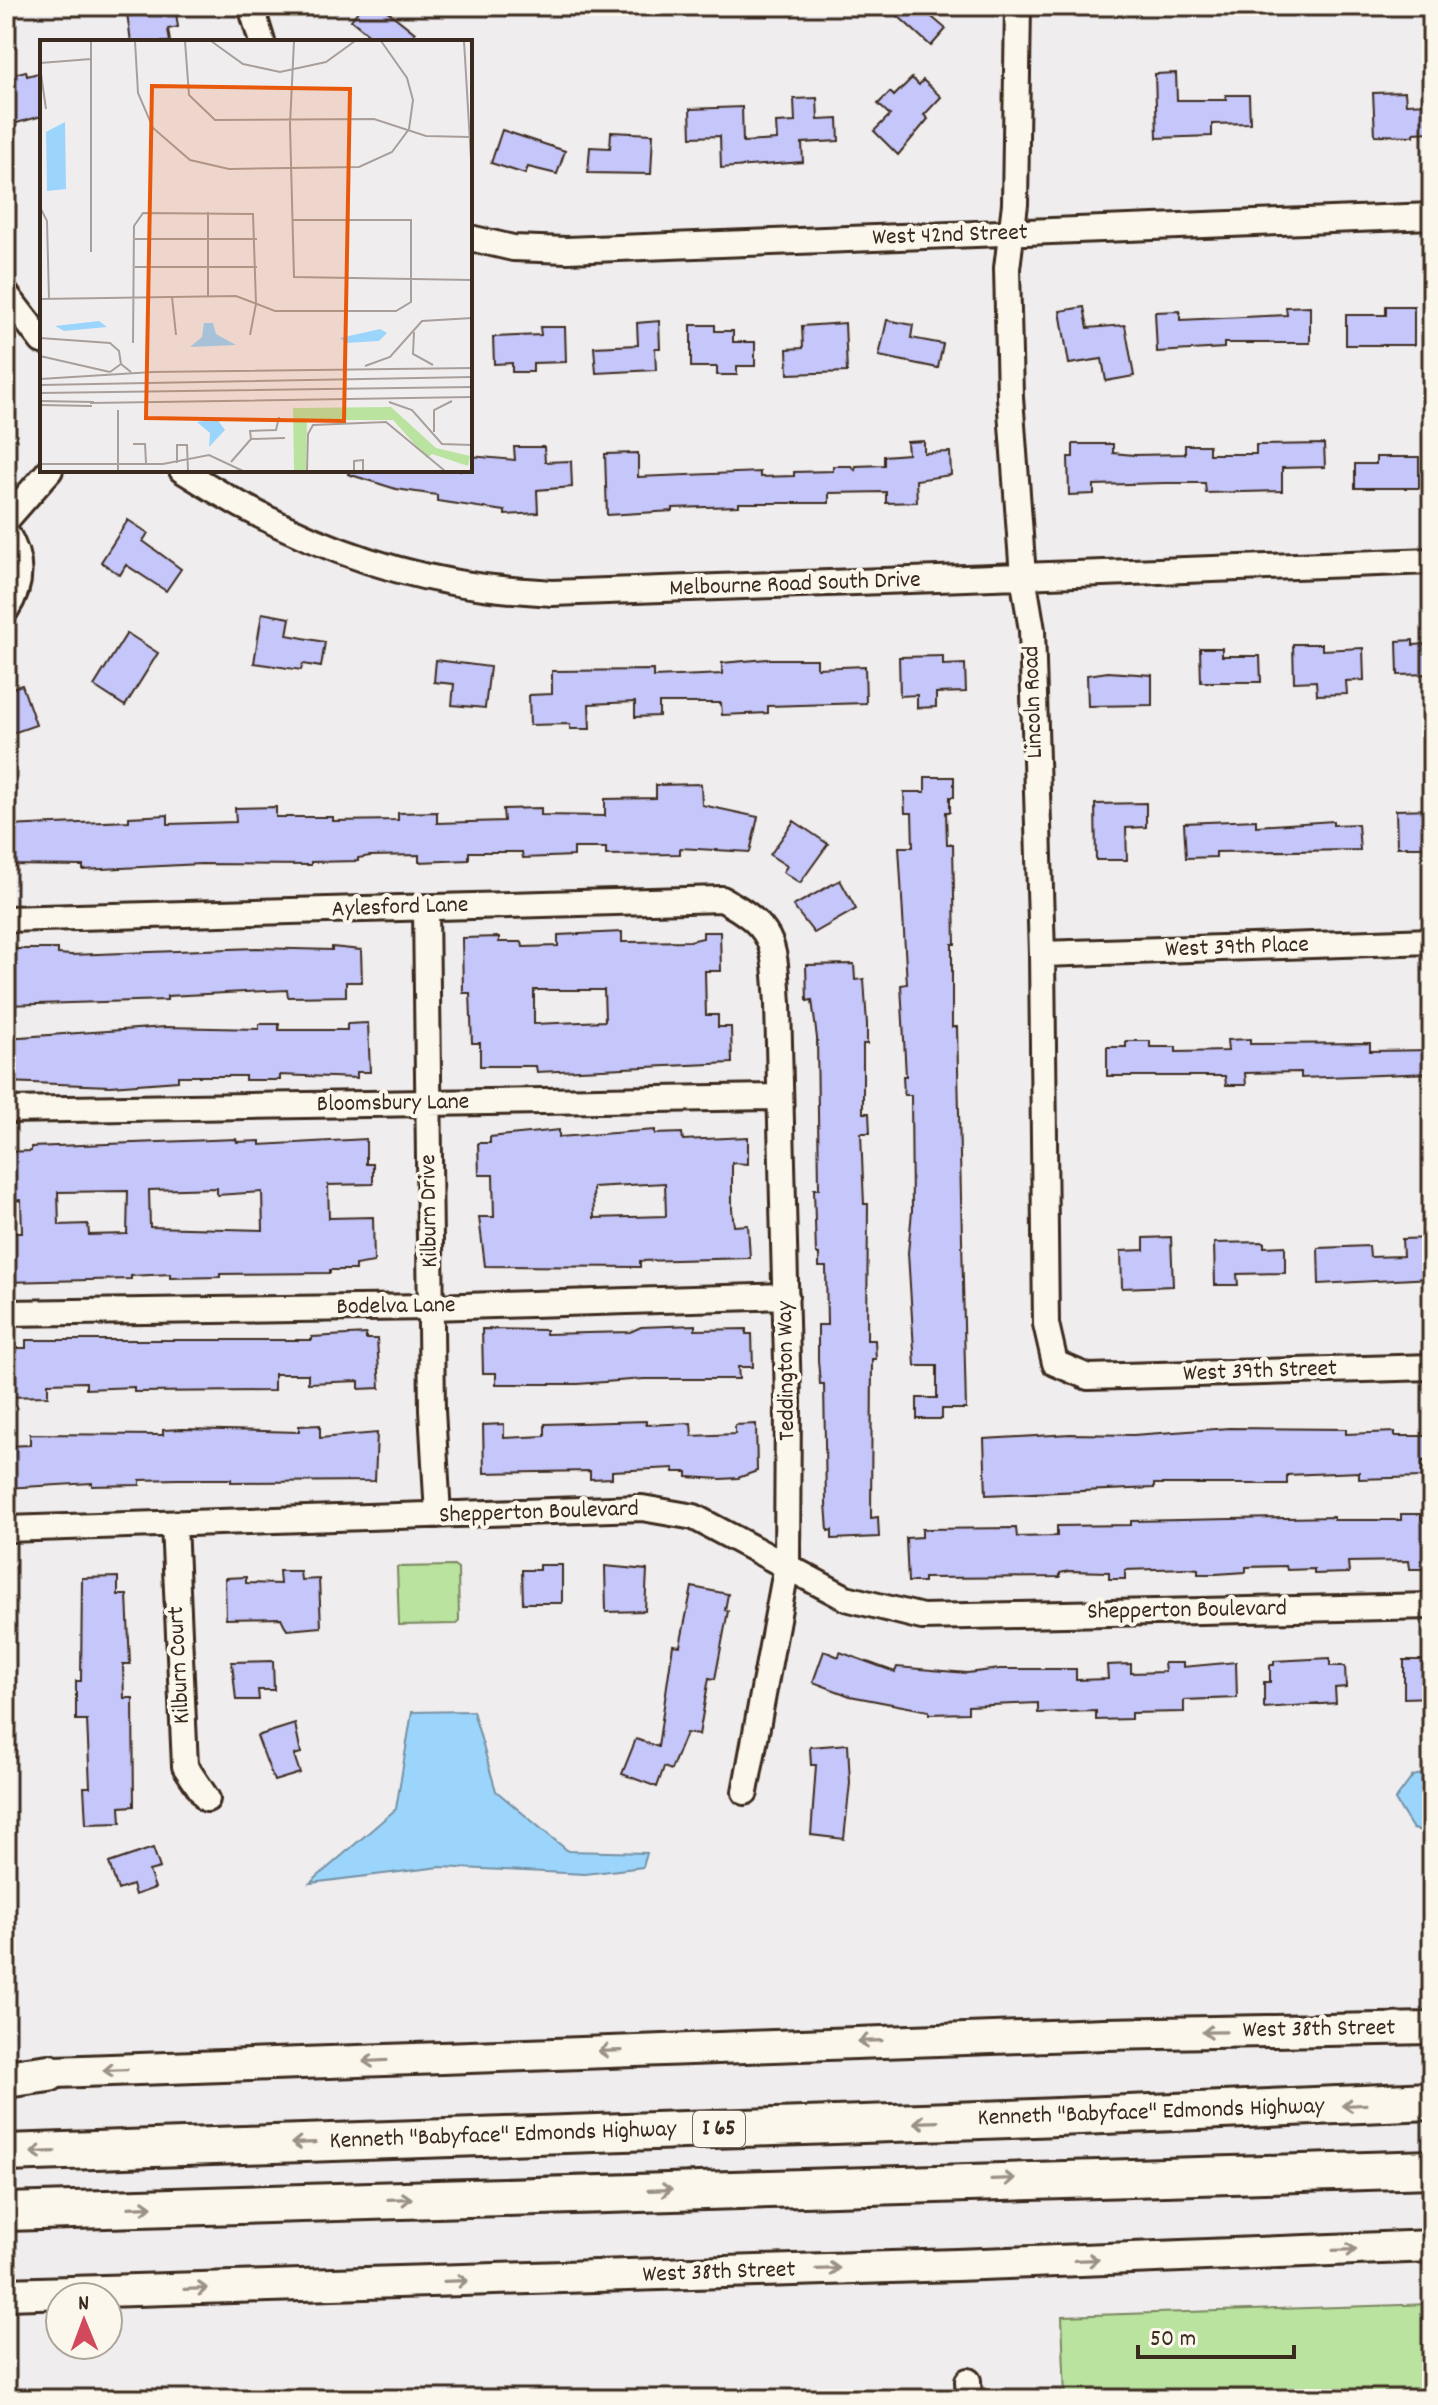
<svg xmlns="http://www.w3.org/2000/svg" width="1438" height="2405" font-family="Dekko,sans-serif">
  <rect width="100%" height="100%" fill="#f0edef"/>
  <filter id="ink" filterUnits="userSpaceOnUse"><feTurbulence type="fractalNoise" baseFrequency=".0125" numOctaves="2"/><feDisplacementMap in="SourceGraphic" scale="16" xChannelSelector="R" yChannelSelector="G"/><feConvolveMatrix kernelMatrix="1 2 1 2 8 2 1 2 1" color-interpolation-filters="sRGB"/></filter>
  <g filter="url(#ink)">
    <path fill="#bae39f" stroke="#7a865e" stroke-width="2" d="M454,1566L458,1569L459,1620L456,1624L399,1625L397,1567Z
      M1432,2304V2398L1065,2399L1062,2316Z"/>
    <path fill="#9cd5fc" stroke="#7591a3" stroke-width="2" d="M473,1711L496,1791L568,1851L647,1853L643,1867L585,1874L440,1867L310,1883L396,1809L412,1712Z
      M1432,1772V1833L1413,1829L1395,1800L1413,1776Z"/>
    <path fill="#c5c6f9" stroke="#3b2a1e" stroke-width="2" fill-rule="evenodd" d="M126,6H175L178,27L168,29L170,42H131Z
      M362,6H381L415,33L407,42H378L351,20Z
      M887,6H919L946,29L931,46Z
      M26,71L27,76L42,72V116L6,126V76Z
      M1176,73L1177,100H1226V95H1249L1250,123L1212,124V136L1157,138L1155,74Z
      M912,78L919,85L923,80L941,97L924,115L928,119L898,155L874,131L890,115L878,104L890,92L894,96Z
      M1405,92L1406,104L1428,103L1430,132L1414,133V136L1375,135L1373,93Z
      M817,98L818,120L838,119L839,141L802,143L803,162L721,168L720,136L691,137L690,109L742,107L743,142L777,140L776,123L795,122L794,99Z
      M502,130L565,151L557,174L528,167L525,174L491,163Z
      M611,132L653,134L651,174L588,173L590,147L610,148Z
      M1310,306V343H1224V348L1157,352L1155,312L1180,311V320L1287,315L1286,307Z
      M1386,306H1414V345H1346V315H1386Z
      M1084,307L1088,328L1125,325L1134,376L1106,381L1102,359L1069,364L1060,311Z
      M887,320L913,325L911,338L943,344L938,368L879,356Z
      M659,321L660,348H655L656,370L596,373L594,347L638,345L637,323Z
      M845,323L847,372L788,374L787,349L803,348L802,326Z
      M691,325H715V331H733V342H755V366H737V375H717V367H691Z
      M540,327H565L566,362L533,363V372H512V363L494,364L493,337L541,335Z
      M924,441V453L950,452L951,475L916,480L917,502L886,503V492L829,493V503H739V506L673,508V511L607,515L605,454L638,453V477L760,472V477L794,476V472L833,471V466H851L855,470L856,466L884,465V456L908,454L907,442Z
      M1073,444H1113V453L1134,455L1185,454V445H1209V454H1256V445L1324,444L1325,467L1282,468V491L1206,493L1205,483H1164L1094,485V494L1069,495L1068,457H1073Z
      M514,447H544L545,462L571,461L572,487L537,490L538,513L505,515V511L437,501V495L396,489L348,474L349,470H470V456L515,460Z
      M1376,457H1419V488H1355V464H1376Z
      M128,520L148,533L143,541L181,569L166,591L126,565L120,575L101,562Z
      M262,613L290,618L287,635L325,642L321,667L303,664L301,670L254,663Z
      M127,633L158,653L125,706L94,686Z
      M1413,640V645L1429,644L1432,674L1398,675L1397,641Z
      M1293,644H1322V650L1363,648L1364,680L1346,681L1347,694L1317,695L1316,681L1294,682Z
      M1200,648H1222V656H1260L1261,682H1201Z
      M943,656V665L965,664L966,692L936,693V707L917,708V695L900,696L899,657Z
      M767,659H817V668L865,666L866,703L768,706V713L722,715L721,703H659V716L635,717V702L589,704L590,729H570V724L530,725L529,695L552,694V671L653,670V677L702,675L722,674V663Z
      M436,660L490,667L485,708L452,705L454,684L434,682Z
      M1108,672L1152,675V705L1088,706L1087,675Z
      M22,685L36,725L10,734L6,722V690Z
      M925,777H954V797H950V812H946L947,844H953L955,944H952V1027H957L966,1409H942V1419H917V1398H937V1366H915L908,1253L912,1211L911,1095H904L903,1076H906L901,985L907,984L899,847H913L912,813H905L904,792H925Z
      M701,784L702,805L758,817L750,852L680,848V854L606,855V848H574V856L523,858L522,852H469V860L419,862V855L370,856L358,858V861L311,862V865L201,864L83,870V866L6,865V826L129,821V817L168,815V824L236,822L235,808L276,807V817H333V821L398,820V813L437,812V823L504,821L503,809L541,808V815L605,816V799L656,798V785Z
      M1146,803V827L1126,828L1127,860H1096L1095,804Z
      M1432,809V847H1397L1396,810Z
      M1256,820V826L1333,821V825L1358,824L1360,850L1216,852V857L1186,858L1184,823Z
      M794,821L828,844L800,883L783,872L787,866L770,855Z
      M840,880L856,909L814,933L793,906Z
      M622,932V942H629L690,941L703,938V932H720L721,971H705L706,1015H718V1027H731L732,1063L537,1072L536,1066H480V1043H472L470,993H463L462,938L499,937V942H522L523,947L558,946V935ZM534,990H604L605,1021L534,1024Z
      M332,947L361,950L362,982H346V996L288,997L287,990L167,996V1000L6,1005V949H58V954L71,955L256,948L332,950Z
      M854,964L855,980L864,979L867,1024V1044H863V1113H869L870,1133H861L864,1204H868L867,1340H875L876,1359H872L871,1518L878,1517L879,1537L832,1539V1530L828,1531L826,1503L824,1384H820L818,1360V1325H827L826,1267H819V1254H816L814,1189H819L817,1038L812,1000L807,1001L806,965Z
      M368,1023L370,1072H357V1078L280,1075V1080H245V1076H178V1081L110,1086L6,1082V1038L165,1027L259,1029V1024H279V1030H347V1024Z
      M1250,1039V1044L1370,1043V1051L1432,1050V1073L1301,1078V1072L1245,1073L1246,1085H1226L1225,1076H1107V1047H1126V1041H1150V1047H1176V1052L1228,1051L1227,1040Z
      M559,1130V1137L655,1130V1134L682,1133L683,1140L748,1137V1164L732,1163V1209L734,1226L748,1225L750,1258L640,1261V1267L485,1266L479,1217H494L493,1175H479L478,1143H490V1137ZM665,1183L666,1216L594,1218L593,1187Z
      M236,1139L237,1142L260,1141V1145L366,1139V1164H373V1184L328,1185L329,1218L373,1217L374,1262L355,1265V1270H330V1273L220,1274V1277L170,1278V1274L131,1276V1279L6,1282V1233H22L21,1200L6,1201V1152L31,1151V1147ZM217,1188V1195L262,1192L263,1230L150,1227L149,1190ZM128,1191L127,1234L89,1235L88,1224L59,1225L58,1192Z
      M1171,1237L1173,1286L1122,1288L1121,1251L1144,1250V1238Z
      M1432,1238V1278L1319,1284L1318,1248L1369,1246L1370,1257L1403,1256L1402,1239Z
      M1264,1242V1247L1285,1246V1273L1237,1274L1238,1285H1215L1214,1243Z
      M695,1325V1330L746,1329V1334H752L753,1367H738L739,1379H644L578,1384H496V1373H483L482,1329L546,1330V1334L630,1332L641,1327Z
      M366,1334V1339H377L380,1388L359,1389V1381L308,1383V1374H274V1391L134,1392V1387L86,1389V1382L48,1383V1396L6,1397V1348H26V1340H312V1337Z
      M646,1421V1425L691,1423L692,1436L735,1434V1425L756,1424L757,1471L738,1478L721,1479L687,1477V1472H674V1468L612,1471V1478L590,1479V1471L484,1473L483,1425L504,1424V1438L545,1436V1424Z
      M320,1425V1438L377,1433L375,1481L231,1482V1479H177L140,1480V1485L92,1486V1483L6,1488V1446L30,1445V1434L163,1435V1430L183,1429L299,1432V1426Z
      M1229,1428L1346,1429V1434L1395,1432V1436H1432V1461H1422V1477L1359,1479V1472L1287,1475V1484H1154V1488L986,1495L984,1439L1070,1434L1133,1435Z
      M1401,1514H1421V1521H1432V1569H1410L1409,1561L1348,1562L1349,1573L1314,1574V1569L1287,1570L1286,1566L1246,1567V1572L1216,1574H1198V1569L1187,1568L1125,1570V1579H1109V1572L1069,1571L1060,1573V1577L924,1578V1582H908L906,1538L922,1537V1529L1016,1528L1017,1537L1057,1536V1526L1131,1525V1521L1334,1517V1520H1401Z
      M539,1565H562V1603H523L522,1570H539Z
      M605,1566L647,1570L645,1611L606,1612Z
      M279,1571H300L301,1580L319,1579L321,1627L287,1630L281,1618L226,1619L225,1578L246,1577V1583L280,1584Z
      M118,1577V1595H127L130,1664H123L124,1698H133L134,1806L120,1807L121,1823L86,1824L84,1787H90L87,1720H76V1681H81L82,1578Z
      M692,1587L728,1594L725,1610L728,1611L715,1679L709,1678L699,1735L686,1733L671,1770L664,1767L657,1787L622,1774L636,1739L658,1747L673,1645L680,1646Z
      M824,1651L839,1657L840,1652L895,1672L897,1667L967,1673L1000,1669H1076V1680L1108,1679L1107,1665L1131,1664V1673L1165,1672L1164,1663H1183V1667L1236,1662L1237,1698L1184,1700V1712L1131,1713V1719L1096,1720V1711L1038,1713V1703L968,1706V1713L929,1714V1711L850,1696L813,1682Z
      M1330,1658V1666H1345L1346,1687L1335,1688L1336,1703L1264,1708V1682H1270V1665H1274V1661Z
      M1404,1660H1432V1697L1404,1698Z
      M273,1661L274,1690H258L259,1700H236L232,1662Z
      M295,1724L301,1753L294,1755L300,1773L274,1781L257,1736Z
      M848,1744L850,1783L844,1839L811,1835L816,1765H811L810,1747Z
      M153,1848L160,1868L149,1871L155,1888L135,1895L132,1885L118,1890L109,1863Z"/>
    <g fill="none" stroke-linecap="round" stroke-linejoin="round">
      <defs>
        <path id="minor" d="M251,6L262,42
          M1018,6L1015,204L1007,268L1010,397L1023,576L1032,630L1042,954L1046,1324L1055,1363L1088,1377L1432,1367
          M470,238L513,248L567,250L1432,216
          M6,294L42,341
          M182,470C275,530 374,573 484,587C506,590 529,591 552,593L1432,561
          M6,520L50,470
          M6,532C22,558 23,584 6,610
          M426,907L432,1410L438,1515
          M6,919L722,899C777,929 774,945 778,1004L788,1401L787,1565L745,1792
          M1042,954L1432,941
          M6,1110L780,1097
          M6,1313L431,1307L786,1296
          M174,1524L185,1766L207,1799
          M6,1529L642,1508L694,1517L846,1598L922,1617L1432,1606
          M968,2381L969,2399"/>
        <path id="major" d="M27,2073L1105,2034L1432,2028
          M6,2294L956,2265L1432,2246"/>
        <path id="highway" d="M6,2079L49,2073
          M6,2153L1010,2119L1432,2101
          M6,2212L1432,2169"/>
      </defs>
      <use href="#minor" stroke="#3b2a1e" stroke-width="30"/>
      <use href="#major" stroke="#3b2a1e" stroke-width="36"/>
      <use href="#highway" stroke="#3b2a1e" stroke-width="42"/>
      <use href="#minor" stroke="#fbf7ec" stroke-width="24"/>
      <use href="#major" stroke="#fbf7ec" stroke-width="30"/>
      <use href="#highway" stroke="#fbf7ec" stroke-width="36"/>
    </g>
    <defs><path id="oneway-shaft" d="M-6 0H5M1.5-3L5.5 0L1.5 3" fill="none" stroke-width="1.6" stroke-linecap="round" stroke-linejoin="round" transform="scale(2)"/></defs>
    <g stroke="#9b9085">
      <use href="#oneway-shaft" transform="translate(1214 2032) rotate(179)"/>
      <use href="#oneway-shaft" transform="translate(870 2041) rotate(178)"/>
      <use href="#oneway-shaft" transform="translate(610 2051) rotate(178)"/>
      <use href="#oneway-shaft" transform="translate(375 2061) rotate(177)"/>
      <use href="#oneway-shaft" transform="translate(115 2070) rotate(178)"/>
      <use href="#oneway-shaft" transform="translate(1354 2105) rotate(177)"/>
      <use href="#oneway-shaft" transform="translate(926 2122) rotate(178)"/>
      <use href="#oneway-shaft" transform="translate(303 2143) rotate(178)"/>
      <use href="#oneway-shaft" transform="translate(43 2152) rotate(178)"/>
      <use href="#oneway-shaft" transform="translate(1003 2179) rotate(-2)"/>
      <use href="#oneway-shaft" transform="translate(660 2190) rotate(-2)"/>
      <use href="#oneway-shaft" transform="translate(400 2199) rotate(-2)"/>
      <use href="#oneway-shaft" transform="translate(140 2207) rotate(-2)"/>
      <use href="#oneway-shaft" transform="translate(1345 2250) rotate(-2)"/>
      <use href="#oneway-shaft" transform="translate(1087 2260) rotate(-2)"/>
      <use href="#oneway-shaft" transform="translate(828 2269) rotate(-2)"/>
      <use href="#oneway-shaft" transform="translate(456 2281) rotate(-2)"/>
      <use href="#oneway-shaft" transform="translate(196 2289) rotate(-2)"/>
    </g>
  </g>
  <g text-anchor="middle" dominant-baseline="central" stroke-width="8" stroke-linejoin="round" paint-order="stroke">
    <rect fill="#fbf7ec" stroke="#75685c" stroke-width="2" x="693" y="2111" width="52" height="36" rx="6"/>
    <g font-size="22" font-weight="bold" fill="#3b2a1e">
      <text x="719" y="2129">I 65</text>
    </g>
    <g font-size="24" fill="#3b2a1e" stroke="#fbf7ec">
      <text transform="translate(950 236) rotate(-2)">West 42nd Street</text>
      <text transform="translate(795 585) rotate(-2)">Melbourne Road South Drive</text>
      <text transform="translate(1034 702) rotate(-92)">Lincoln Road</text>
      <text transform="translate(400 908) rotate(-2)">Aylesford Lane</text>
      <text transform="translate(1237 948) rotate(-2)">West 39th Place</text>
      <text transform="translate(393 1104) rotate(-1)">Bloomsbury Lane</text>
      <text transform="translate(430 1211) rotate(-91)">Kilburn Drive</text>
      <text transform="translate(396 1307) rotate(-1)">Bodelva Lane</text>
      <text transform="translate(787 1371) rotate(-91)">Teddington Way</text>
      <text transform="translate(1260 1372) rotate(-2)">West 39th Street</text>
      <text transform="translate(539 1513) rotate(-2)">Shepperton Boulevard</text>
      <text transform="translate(1187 1611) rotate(-1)">Shepperton Boulevard</text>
      <text transform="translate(180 1665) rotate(-93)">Kilburn Court</text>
      <text transform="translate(1319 2030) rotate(-1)">West 38th Street</text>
      <text transform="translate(1151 2113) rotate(-2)">Kenneth "Babyface" Edmonds Highway</text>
      <text transform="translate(503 2136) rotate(-2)">Kenneth "Babyface" Edmonds Highway</text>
      <text transform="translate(719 2273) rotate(-2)">West 38th Street</text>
    </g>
  </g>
  <g transform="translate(40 40)">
    <rect width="432" height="432" fill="#f0edef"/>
    <path d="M351,367L396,408L430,416L428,426L392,414L387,418L353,380H267L266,431H254L253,368Z" fill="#bae39f"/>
    <path d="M25,82L26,149L7,151L6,92ZM59,281L67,287L24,291L15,286ZM164,283H173L176,294L196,305L150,307L162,297ZM340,289L347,293L339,301L306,303L300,298ZM177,379L185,390L169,407L170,393L157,382Z" fill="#9cd5fc"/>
    <path fill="none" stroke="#a89f9b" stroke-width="2" d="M95,1L98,53L113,88L150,120L189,129L319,127L352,112L369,89L373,60L367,38L341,1M145,1L149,55L175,80L334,79L386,96L430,97M171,1L203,24L240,32L286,22L315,1M254,1L250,85L254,237L432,240M424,1L432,136M0,23L51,19M0,27L6,69M0,167L7,181L9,259M168,172V256M95,199H217M51,212V1M95,227H217M132,257L136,295M0,259L196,256L235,271H356L371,262V180H253M374,292L373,314L393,325M0,298L70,303L79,311L81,324M93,303L94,186L103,173L213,174L216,264L210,295M0,316L70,332M325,326L350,317L382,281L432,278M70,332L81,324L91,332M110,332L432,328M0,339L113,332M0,345L432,337M0,353L432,347M0,361L54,362M349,362L372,370L402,404L432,405M50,363L432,357M0,365L52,366M78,370V431M394,392V370L412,361M211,399L210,391L236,390L239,377M211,399L245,398M93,404H105L106,423M191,422L211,399M137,423V405H147L148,431M0,424H123L169,415L203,431M267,431L268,394L273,385L346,382L405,431M314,431V421L323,420V431"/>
    <path fill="#e8590c" fill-opacity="0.15" stroke="#e8590c" stroke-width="4" d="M112,46L310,49L304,381L106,378Z"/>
    <rect width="432" height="432" fill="none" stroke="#3b2a1e" stroke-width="4"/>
  </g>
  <rect width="1438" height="2405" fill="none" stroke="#fbf7ec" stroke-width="32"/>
  <rect x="16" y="16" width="1406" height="2373" fill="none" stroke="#3b2a1e" stroke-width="3" filter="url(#ink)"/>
  <g transform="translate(84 2321) rotate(359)"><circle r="38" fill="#fbf7ec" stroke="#aea59a" stroke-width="2"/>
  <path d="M0-6L14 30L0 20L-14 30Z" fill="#d1495b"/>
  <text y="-12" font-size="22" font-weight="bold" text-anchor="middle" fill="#3b2a1e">N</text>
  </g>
  <path d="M1138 2345v12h156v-12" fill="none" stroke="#3b2a1e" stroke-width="4"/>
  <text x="1150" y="2345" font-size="24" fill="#3b2a1e" stroke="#fbf7ec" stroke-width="6" paint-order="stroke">50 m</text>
</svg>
